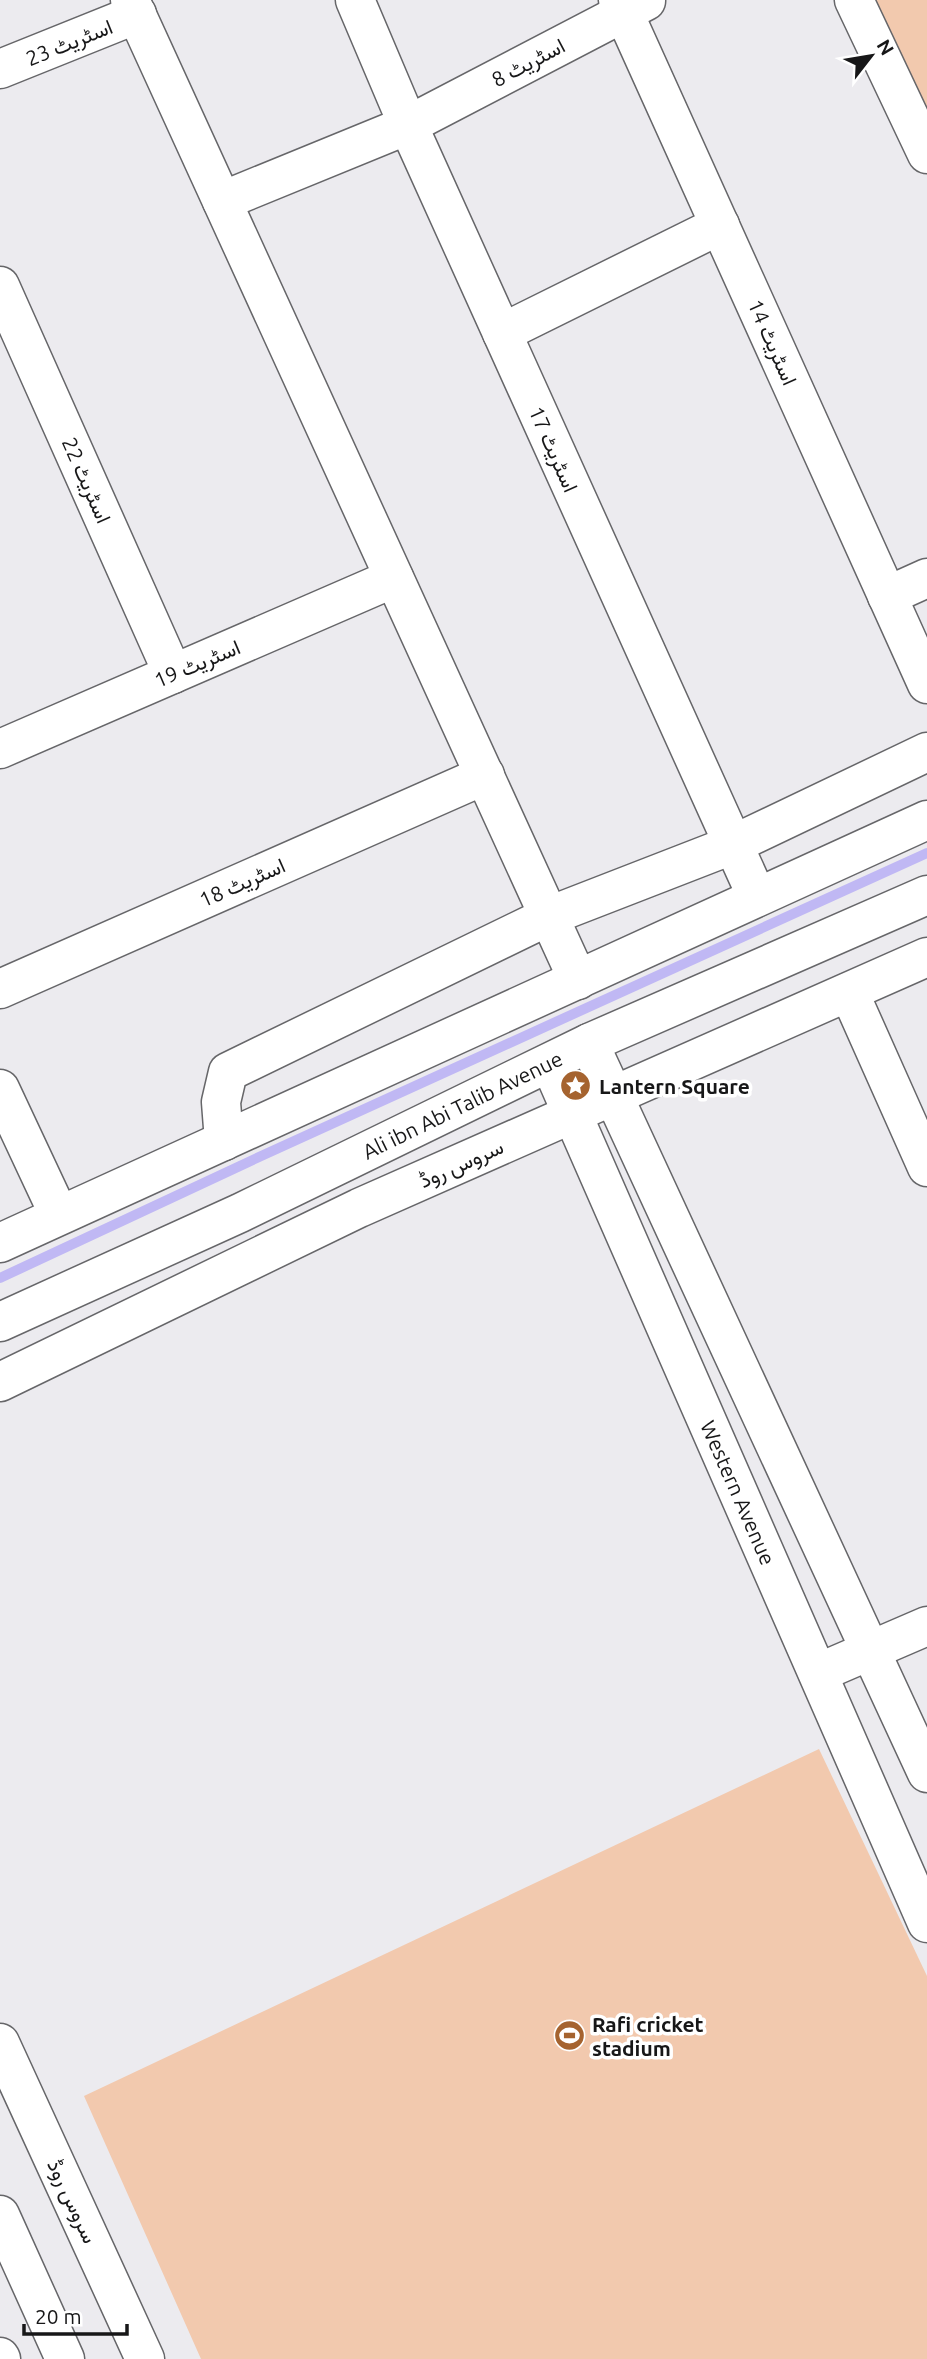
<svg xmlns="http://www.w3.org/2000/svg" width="927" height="2359" font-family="Ubuntu,Vazirmatn,sans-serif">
  <rect width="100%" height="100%" fill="#ecebef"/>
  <path fill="#f2c9ae" d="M866,0H927V134Z
    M819,1749L927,1976V2359H201L84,2096Z"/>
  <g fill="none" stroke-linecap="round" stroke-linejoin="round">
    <path stroke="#c0b8f4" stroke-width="10" d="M0,1278L259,1157L927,853"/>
    <defs>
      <g id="minor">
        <path d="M130,0L578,980"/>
        <path d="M355,0L408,125L757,897"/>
        <path d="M618,0L927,684"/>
        <path d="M854,0L927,154"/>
        <path d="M0,69L137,14"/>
        <path d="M222,201L408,125L646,1"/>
        <path d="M0,286L173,674"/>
        <path d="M502,333L720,225"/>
        <path d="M887,596L927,578"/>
        <path d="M0,749L394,578"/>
        <path d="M0,989L485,775"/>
        <path d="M849,992L927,1167"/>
        <path d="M589,1043L927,1773"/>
        <path id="s1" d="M550,1063L927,1923"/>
        <path d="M0,1089L59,1215"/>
        <path d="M224,1141L221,1102L228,1072L549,916L732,845L927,752"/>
        <path d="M0,1382L359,1208L927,957"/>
        <path d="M818,1673L927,1626"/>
        <path d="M0,2043L145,2359"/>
      </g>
      <g id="major">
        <path d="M0,1243L927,820"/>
        <path id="s2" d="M0,1322L240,1213L589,1043L927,895"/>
        <path d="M0,2215L65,2359"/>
        <path d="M0,2357L1,2359"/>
      </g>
    </defs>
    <use href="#minor" stroke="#666669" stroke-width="41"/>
    <use href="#major" stroke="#666669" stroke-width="41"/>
    <use href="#minor" stroke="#fff" stroke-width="38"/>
    <use href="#major" stroke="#fff" stroke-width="38"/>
  </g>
  <defs>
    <symbol id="sight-disc" viewBox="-11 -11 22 22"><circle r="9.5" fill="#a5632f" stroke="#fff"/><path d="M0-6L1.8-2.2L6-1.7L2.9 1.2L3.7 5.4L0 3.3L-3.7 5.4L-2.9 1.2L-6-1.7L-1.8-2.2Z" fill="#fff"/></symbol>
    <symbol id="stadium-disc" viewBox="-11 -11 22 22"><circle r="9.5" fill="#a5632f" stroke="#fff"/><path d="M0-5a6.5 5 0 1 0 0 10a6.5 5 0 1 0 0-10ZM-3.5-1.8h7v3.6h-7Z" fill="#fff"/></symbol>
  </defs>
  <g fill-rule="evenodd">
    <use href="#sight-disc" x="558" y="1068" width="35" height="35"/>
    <use href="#stadium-disc" x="552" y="2018" width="35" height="35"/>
  </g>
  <g text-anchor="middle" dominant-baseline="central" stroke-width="7" stroke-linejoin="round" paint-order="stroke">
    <g font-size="21" fill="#171718" stroke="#fff">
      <text transform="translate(69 42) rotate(-22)">اسٹریٹ 23</text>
      <text transform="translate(528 62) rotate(-28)">اسٹریٹ 8</text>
      <text transform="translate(773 342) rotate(66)">اسٹریٹ 14</text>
      <text transform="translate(554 449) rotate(66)">اسٹریٹ 17</text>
      <text transform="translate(87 480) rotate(66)">اسٹریٹ 22</text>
      <text transform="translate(197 663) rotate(-23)">اسٹریٹ 19</text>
      <text transform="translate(242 882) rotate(-24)">اسٹریٹ 18</text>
      <text stroke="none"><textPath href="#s2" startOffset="511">Ali ibn Abi Talib Avenue</textPath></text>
      <text transform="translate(461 1163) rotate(-24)">سروس روڈ</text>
      <text stroke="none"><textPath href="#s1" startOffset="469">Western Avenue</textPath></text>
      <text transform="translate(73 2201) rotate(65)">سروس روڈ</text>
    </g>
    <g font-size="21" font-weight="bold" fill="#171718" stroke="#fff" text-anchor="start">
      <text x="599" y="1086">Lantern Square</text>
      <text x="592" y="2024">Rafi cricket<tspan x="592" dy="24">stadium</tspan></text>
    </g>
  </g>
  <g transform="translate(871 56) rotate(59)" stroke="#ffffff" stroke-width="5" paint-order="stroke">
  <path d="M0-5L12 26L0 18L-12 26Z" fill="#171718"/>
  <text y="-10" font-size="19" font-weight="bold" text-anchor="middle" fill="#171718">N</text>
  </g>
  <path d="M24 2324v10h103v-10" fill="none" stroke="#171718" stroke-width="3.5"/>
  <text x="35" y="2324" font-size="21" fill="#171718" stroke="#ffffff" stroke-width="5" paint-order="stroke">20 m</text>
</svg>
